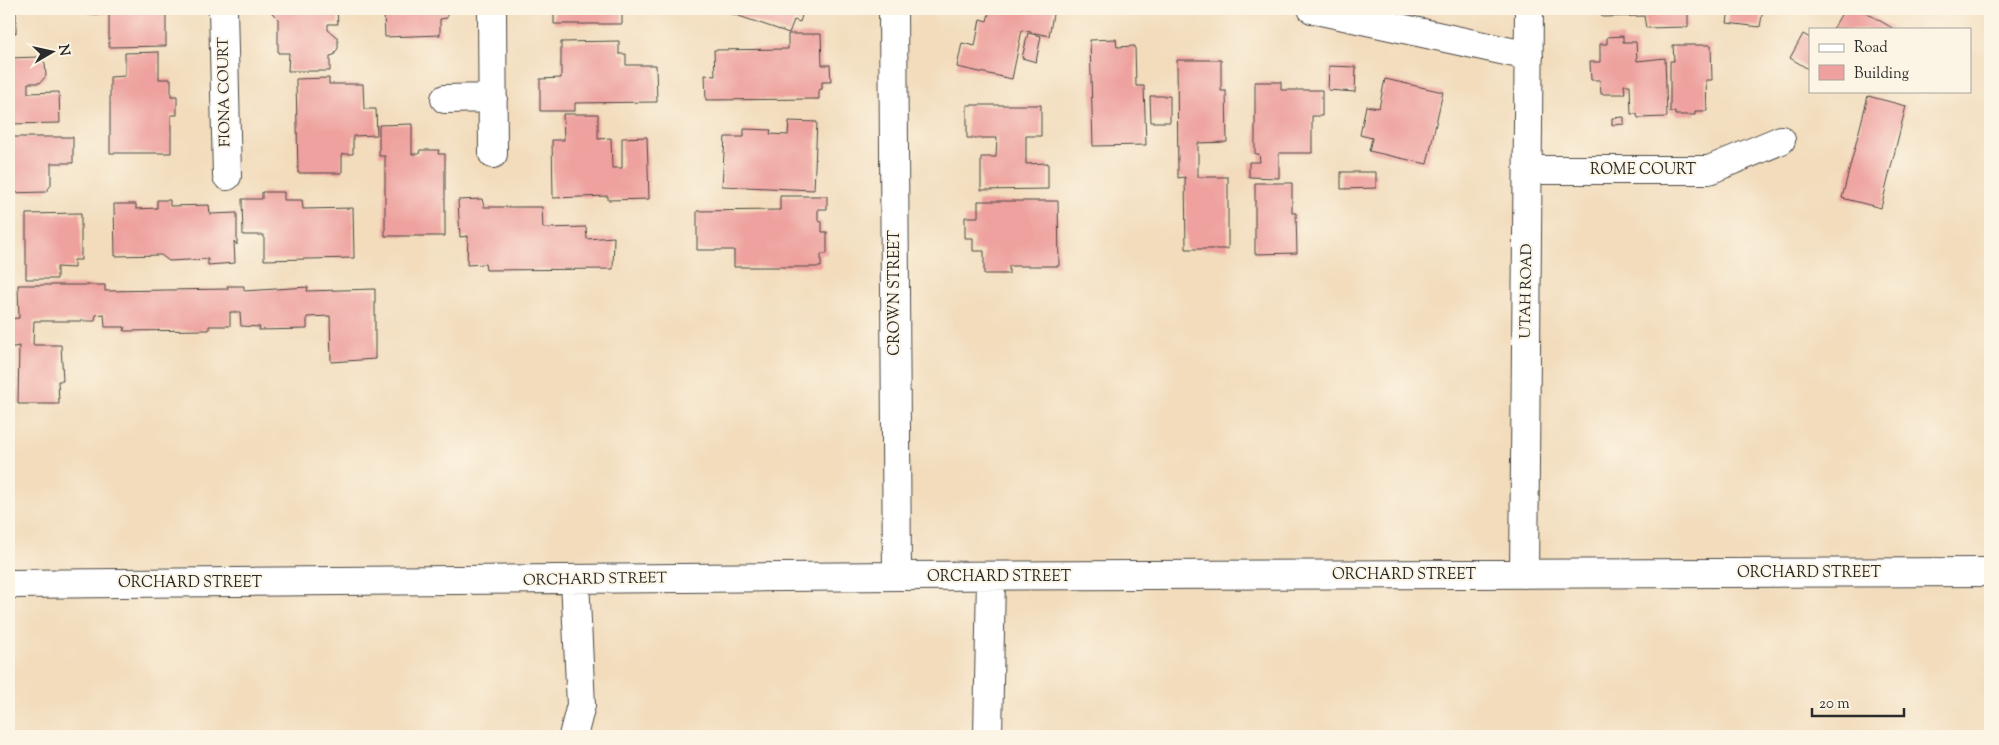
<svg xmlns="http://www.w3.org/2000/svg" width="1999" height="745" font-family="'Sorts Mill Goudy',serif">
  <rect width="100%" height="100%" fill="#fcf5e5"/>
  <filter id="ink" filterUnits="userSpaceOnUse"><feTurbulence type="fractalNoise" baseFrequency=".02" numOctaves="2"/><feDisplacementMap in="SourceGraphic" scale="10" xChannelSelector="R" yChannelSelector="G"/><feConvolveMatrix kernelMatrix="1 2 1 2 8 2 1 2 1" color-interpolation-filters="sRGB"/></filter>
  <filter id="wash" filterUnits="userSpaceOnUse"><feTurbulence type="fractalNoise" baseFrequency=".0096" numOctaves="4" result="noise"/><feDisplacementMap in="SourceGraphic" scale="20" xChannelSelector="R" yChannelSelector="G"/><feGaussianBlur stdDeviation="1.12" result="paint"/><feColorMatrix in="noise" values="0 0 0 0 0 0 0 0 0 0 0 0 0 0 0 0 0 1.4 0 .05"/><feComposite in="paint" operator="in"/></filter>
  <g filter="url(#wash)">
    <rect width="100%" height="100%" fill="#f2dcbc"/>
    <g id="blocks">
      <path fill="#eea19e" d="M9,9H16V33H9Z
        M88,9H166V46L109,47V14H88Z
        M271,9H337L338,24H328V30L338,38V48L334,55L330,56V71H288L289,53H278V19L272,13Z
        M379,9H447V18L440,19V35L385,37L384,12H379Z
        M554,9H622V24H554Z
        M718,9H804L800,22L794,20L789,33Z
        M990,9H1054L1049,36L1022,30L1012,79L957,67L962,43L975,46L980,19L987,21Z
        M1601,9H1688V27L1646,28L1644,16L1602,17Z
        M1729,9H1763L1760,27L1727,23Z
        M1844,9H1860L1894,29H1833Z
        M1028,33L1041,36L1036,62L1022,58Z
        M788,34H821L822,65H830L831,82H822V89L819,90V99L706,100L705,75L715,76L714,50L788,49Z
        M1803,34L1810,38V70L1790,58Z
        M1623,36V42H1636L1637,61L1665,58L1667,117L1638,118L1637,114H1631L1630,85H1624L1625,94H1601L1600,80H1591L1590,62H1600V44H1607V37Z
        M1116,39L1117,47L1135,46L1136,86H1144L1146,145L1093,146L1090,40Z
        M619,41V54H626V65H656L657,102L575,103V111H540V79L561,78V42Z
        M1673,45H1711L1712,80H1706L1707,111H1695V115H1675V112H1670V61H1674Z
        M159,52V79H171V96H177V115H171V153H110V77L125,76V53Z
        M39,57L45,63L46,76L40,83H28V93L59,92L60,123L9,124V58Z
        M1177,60H1221V91H1226L1227,142L1198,143V177H1228V249H1186L1185,177L1178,178Z
        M1329,66L1356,67L1355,92L1328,90Z
        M329,78V84H363L364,109H376L377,135L353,136V154H342V173H298L296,79Z
        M1385,79L1443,92L1427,164L1369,151L1372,138L1360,135L1366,106L1379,108Z
        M1255,82H1281V90H1322V116H1312V153H1279V178L1249,177V162H1260L1259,154H1255Z
        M1150,96H1170V122H1151Z
        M1868,96L1906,106L1881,208L1842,198Z
        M967,105H1041V136H1026V164L1048,163V189L981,190V157H996L997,138H967Z
        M563,114H598V139L611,138L612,168H622V138L647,137L649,199L608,200V196L553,198L552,140H564Z
        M1624,117V124L1612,125V118Z
        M789,121L817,122L814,190L722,186L725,137H744V129L771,130L770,134L788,135Z
        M412,124V154H419L420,150H439L438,154H445V236H385V156H379V125Z
        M9,137H73V163H51V185L46,192L9,193Z
        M1341,172H1376V188L1341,189Z
        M1255,183H1292V213H1296L1297,253L1255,254Z
        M262,192H284V200H302L303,209L353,208L354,258L264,260V235H243L242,199H262Z
        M780,196H827V209H818V221L822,222V232H827V254H821V267H734V250H697V211L780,210Z
        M482,199L484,207H542L543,228L586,227L587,239L614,237L613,269L486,270L485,264L467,265L468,236L460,237L458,200Z
        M157,200H170V206L209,205L210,214L237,213V245L234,241L235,263L208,265V259L169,261L161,255L115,256L114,204H136V209L157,208Z
        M978,201H1058L1059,266H1009V274H984V251H973V238H965V217H978Z
        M81,213V260H74V268L57,267V279H26V214Z
        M18,285H105V291L228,289L227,286H244V291L308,287L307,291L375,289V359L331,362L330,316L307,317V329L259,330L260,327L241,326L240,312H230V326H209V330L124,331L125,327H105L104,314L96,315L95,321H34L33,345H61L63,381H58L59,404H18L19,346L9,348V319L19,318Z"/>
    </g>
  </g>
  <g filter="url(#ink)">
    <use href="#blocks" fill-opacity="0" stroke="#494641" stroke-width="1"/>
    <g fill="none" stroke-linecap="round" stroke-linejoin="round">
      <defs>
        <path id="minor" d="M223,9L227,176
          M492,9L493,154
          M893,9L897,576
          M1312,9L1529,56
          M445,99L493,98
          M1529,170H1709L1781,140
          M1524,574L1529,9
          M9,584L897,576L1990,572
          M573,736L581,705L575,580
          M988,736L991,577"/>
      </defs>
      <use href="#minor" stroke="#494641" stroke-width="30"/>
      <use href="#minor" stroke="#fff" stroke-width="28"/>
    </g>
  </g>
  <g text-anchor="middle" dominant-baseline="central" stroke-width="4" stroke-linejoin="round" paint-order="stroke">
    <g font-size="15" fill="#2b2b2b" stroke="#fcf5e5">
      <text transform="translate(225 92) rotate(-91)">FIONA COURT</text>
      <text x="1643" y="170">ROME COURT</text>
      <text transform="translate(1527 291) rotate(-89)">UTAH ROAD</text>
      <text transform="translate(895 293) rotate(-90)">CROWN STREET</text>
      <text x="1809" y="573">ORCHARD STREET</text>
      <text x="1404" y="575">ORCHARD STREET</text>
      <text x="999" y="577">ORCHARD STREET</text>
      <text transform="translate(595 580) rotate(-1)">ORCHARD STREET</text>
      <text x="190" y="583">ORCHARD STREET</text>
    </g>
  </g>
  <rect width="1999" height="745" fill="none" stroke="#fcf5e5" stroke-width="30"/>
  <rect x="1809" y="28" width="162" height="65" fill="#fcf5e5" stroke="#a8a49b"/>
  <rect x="1819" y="44" width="25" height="8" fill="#ffffff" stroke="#a8a49b"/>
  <text x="1854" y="52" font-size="15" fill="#2b2b2b">Road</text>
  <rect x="1819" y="65" width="25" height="15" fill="#eea19e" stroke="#a8a49b"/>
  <text x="1854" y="78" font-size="15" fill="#2b2b2b">Building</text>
  <g transform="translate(52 52) rotate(81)" stroke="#fcf5e5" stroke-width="4" paint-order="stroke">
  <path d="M0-4L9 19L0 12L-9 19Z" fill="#2b2b2b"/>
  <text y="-8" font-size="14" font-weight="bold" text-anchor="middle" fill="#2b2b2b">N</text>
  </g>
  <path d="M1812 708v8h92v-8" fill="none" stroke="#2b2b2b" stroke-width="2.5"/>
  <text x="1819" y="708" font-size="15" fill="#2b2b2b" stroke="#fcf5e5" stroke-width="4" paint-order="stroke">20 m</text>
</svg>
